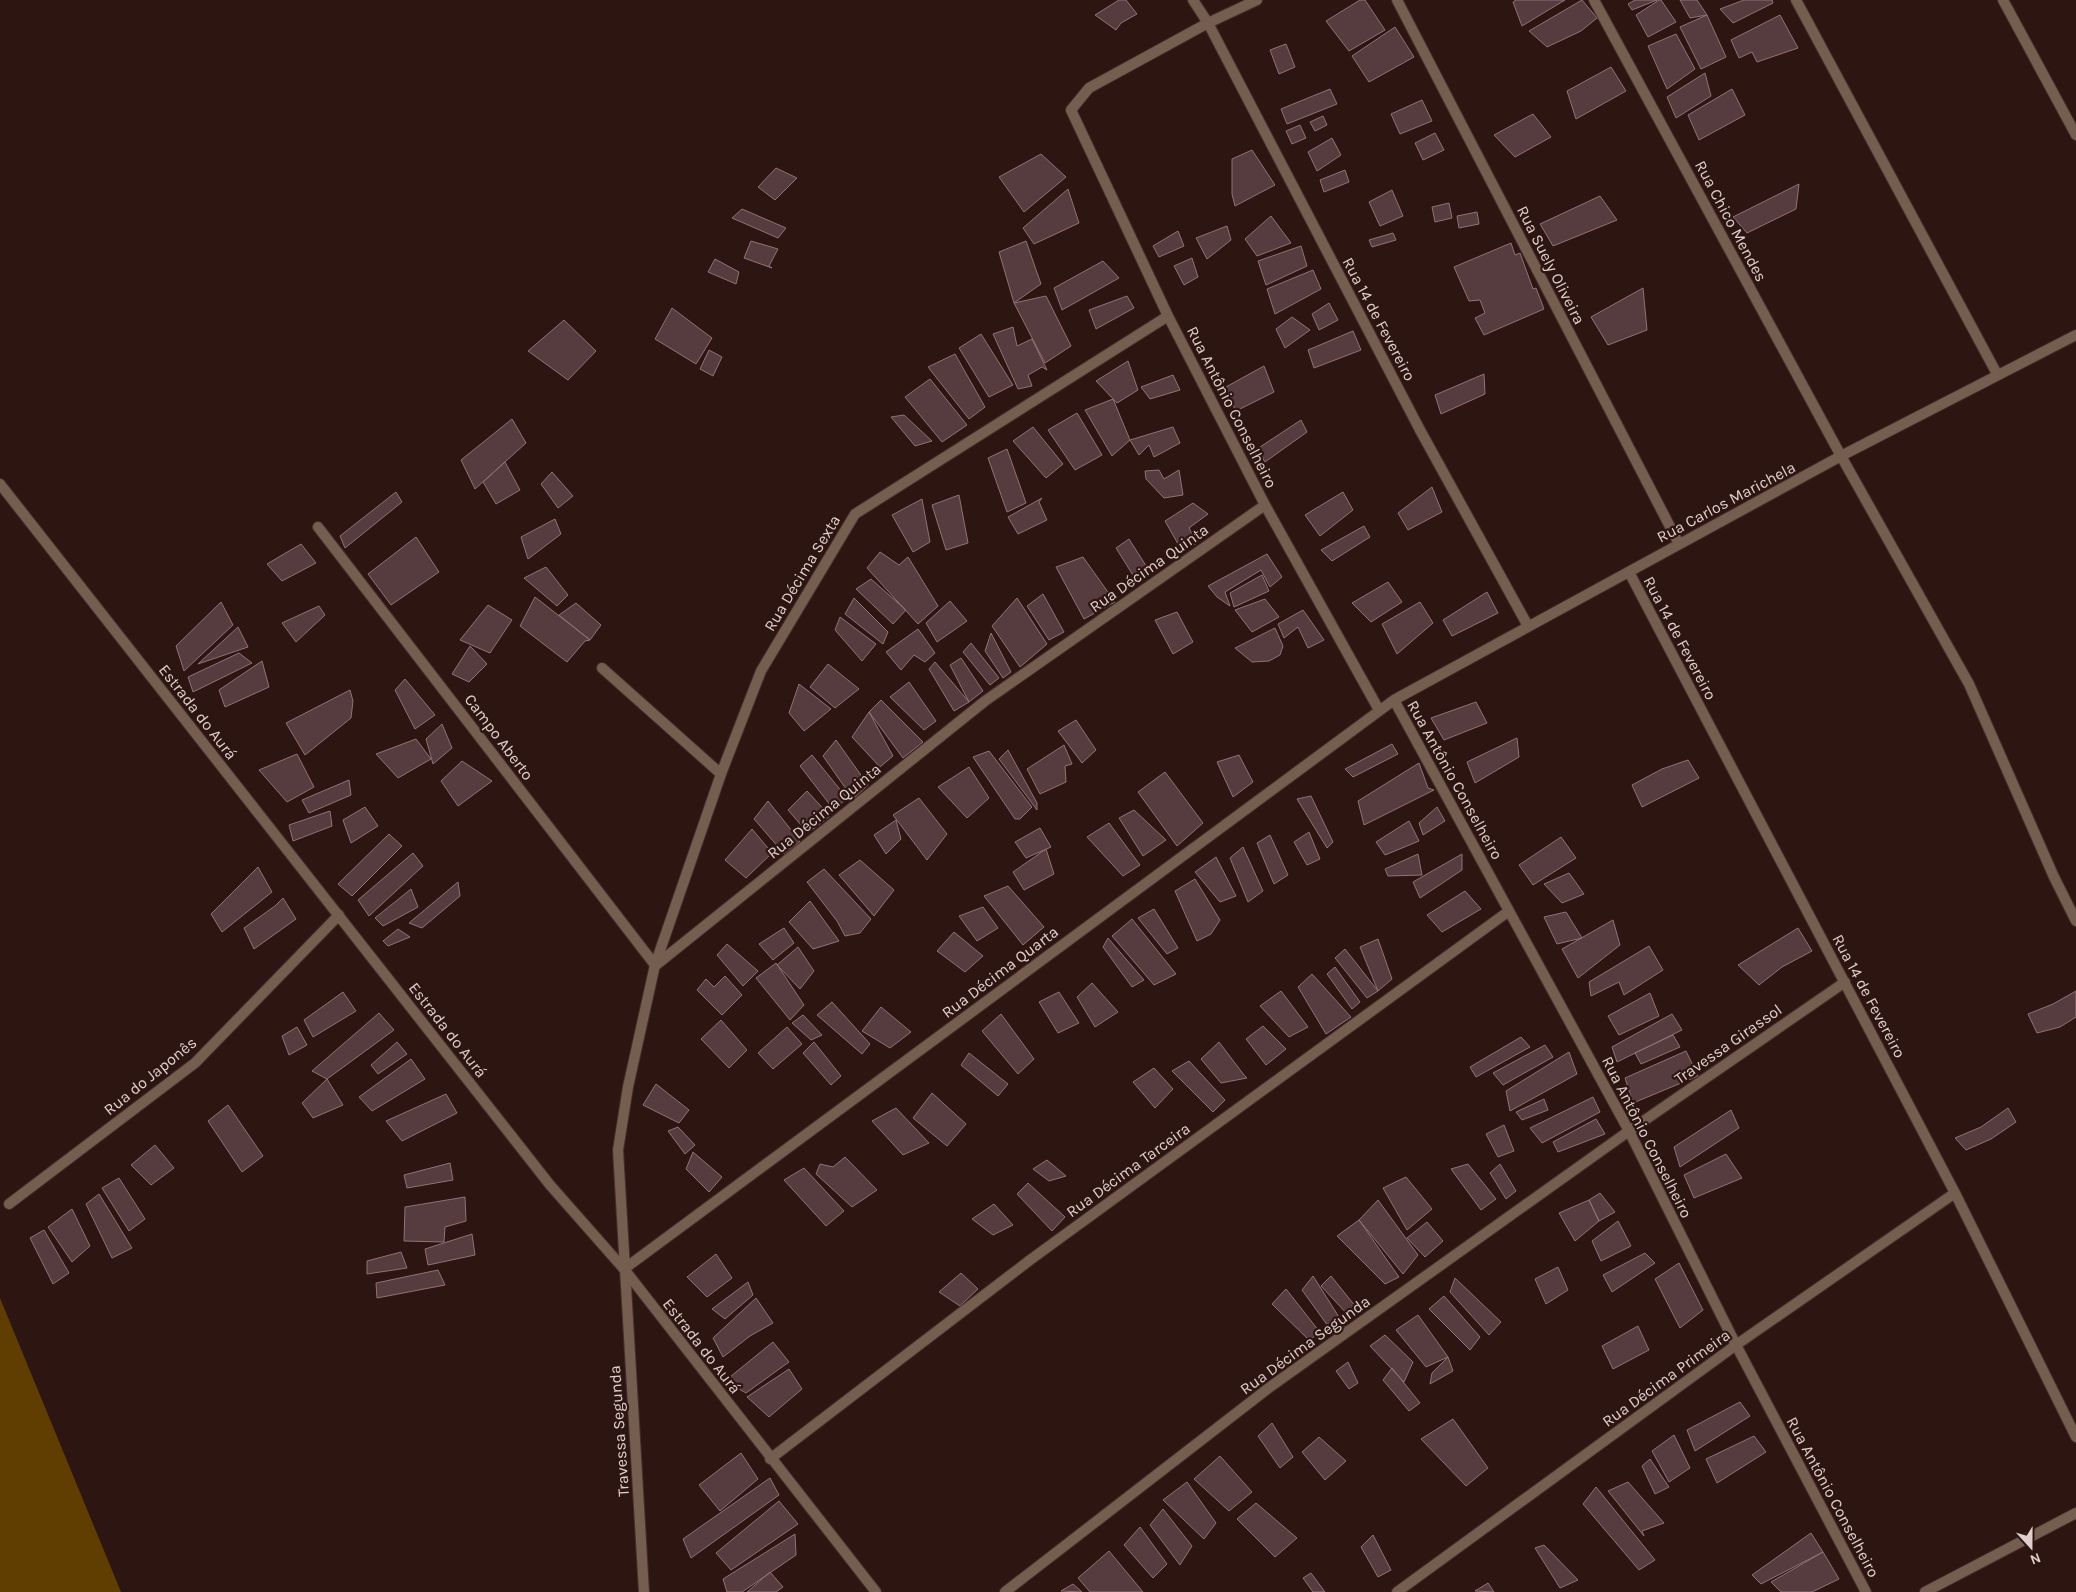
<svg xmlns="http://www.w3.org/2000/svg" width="2076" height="1592" font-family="Karla,sans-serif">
  <rect width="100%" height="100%" fill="#2d1512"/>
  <path fill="#603e01" d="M0,1298L121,1592H0Z"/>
  <path fill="#563b3f" stroke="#917277" d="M1119,0H1126L1137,14L1121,23L1116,30L1095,15Z
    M1360,0H1365L1385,30L1349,51L1326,21Z
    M1516,0H1565L1522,26L1513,2Z
    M1582,0L1597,18L1581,31L1547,47L1529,31Z
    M1635,0H1657L1632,10L1628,4Z
    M1659,0H1661L1676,22L1648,37L1636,15Z
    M1680,0H1697L1707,15L1690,18Z
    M1744,0H1772L1773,3L1733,23L1720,9Z
    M1707,15L1726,57L1701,69L1680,27Z
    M1780,15L1798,48L1757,62L1752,52L1739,58L1731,40Z
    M1395,27L1414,57L1369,82L1352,56Z
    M1676,34L1695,69L1667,89L1648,46Z
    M1286,44L1295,67L1279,74L1270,50Z
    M1611,67L1626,91L1576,119L1567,91Z
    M1705,73L1711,96L1676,118L1667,97Z
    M1330,89L1337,104L1287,124L1281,109Z
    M1732,89L1745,115L1699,140L1688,115Z
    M1422,100L1432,121L1400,134L1391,114Z
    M1533,114L1551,137L1515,157L1494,135Z
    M1323,116L1327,125L1315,131L1310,122Z
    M1300,125L1306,138L1292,144L1286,131Z
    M1435,133L1444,150L1423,160L1415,143Z
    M1332,138L1341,155L1317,171L1308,152Z
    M1252,150L1275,185L1235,206L1232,194V159Z
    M1041,154L1066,177L1024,212L999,177Z
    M776,168L797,178L775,200L758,187Z
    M1345,170L1349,182L1324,192L1320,180Z
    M1799,184L1796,209L1747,233L1733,217Z
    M1068,189L1079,223L1034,244L1023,228Z
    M1392,190L1403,216L1380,226L1369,202Z
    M1600,196L1617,220L1553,246L1540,224Z
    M1449,203L1452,218L1435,222L1432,207Z
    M742,209L786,228L778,238L732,218Z
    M1477,212L1479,224L1459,228L1457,216Z
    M1271,216L1291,243L1257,256L1245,239Z
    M1227,226L1231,240L1207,259L1196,238Z
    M1178,231L1184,246L1159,257L1153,246Z
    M1393,233L1396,240L1372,247L1369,240Z
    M751,241L778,249L769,266L772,268L744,258Z
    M1026,241L1041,284L1014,303L999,252Z
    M1511,243L1515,255L1520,253L1533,289L1536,288L1544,309L1484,335L1475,318L1485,313L1480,300L1469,301L1454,267Z
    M1301,246L1307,266L1266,285L1258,261Z
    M1192,258L1198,277L1184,285L1174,266Z
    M715,259L739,272L736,284L708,272Z
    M1103,261L1119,278L1062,310L1054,288Z
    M1313,270L1321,289L1275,314L1267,289Z
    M1643,288L1647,330L1608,345L1591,317Z
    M1046,296L1071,346L1045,363L1014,303Z
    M1127,296L1134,308L1096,329L1089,310Z
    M1329,303L1338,320L1319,330L1312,314Z
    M672,308L712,338L696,364L655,339Z
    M1292,317L1310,330L1285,348L1276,329Z
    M564,320L596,351L568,380L528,351Z
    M1013,327L1017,346L1032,339L1047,370L1042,367L1028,375L1032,386L1018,389L993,334Z
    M1353,331L1361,350L1314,368L1308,350Z
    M981,334L1013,385L989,397L959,348Z
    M709,350L722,357L713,376L700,369Z
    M955,354L985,407L969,419L928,367Z
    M1128,361L1138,390L1117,403L1096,381Z
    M1264,366L1274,392L1236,411L1224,388Z
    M1484,374L1485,394L1441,414L1435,395Z
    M1173,375L1180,390L1150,399L1141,387Z
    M930,379L967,425L942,442L905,397Z
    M1113,399L1130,440L1112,456L1085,410Z
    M1077,413L1102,455L1075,470L1048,430Z
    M904,415L932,441L915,446L891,417Z
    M512,419L526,443L475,489L461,460Z
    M1301,420L1307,432L1265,462L1257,449Z
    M1033,427L1063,464L1046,478L1013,441Z
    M1173,427L1180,443L1154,457L1149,445L1139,455L1130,440Z
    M1007,449L1026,503L1007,512L988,458Z
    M505,462L520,490L496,504L483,482Z
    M1159,470L1164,479L1179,470L1183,495L1164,498L1146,479L1145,471Z
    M552,472L573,496L558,508L541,484Z
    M1432,487L1442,512L1408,530L1398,513Z
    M396,492L402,502L345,548L340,536Z
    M1343,492L1353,510L1320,536L1305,515Z
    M959,495L968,543L946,550L932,505Z
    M1042,498L1039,502L1047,520L1018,534L1008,517Z
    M922,499L930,542L913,552L892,515Z
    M1193,503L1208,514L1189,528L1197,543L1182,551L1165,521Z
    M555,519L561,534L528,559L521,537Z
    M1364,526L1370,537L1332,561L1321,550Z
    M416,537L439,572L391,605L368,574Z
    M1129,539L1150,572L1136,580L1116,548Z
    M301,544L316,563L282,581L267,564Z
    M880,552L899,565L908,557L938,606L918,624L867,568Z
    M1267,554L1282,577L1270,587L1261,570L1225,592L1230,606L1217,597L1208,586Z
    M1083,557L1115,602L1084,619L1056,567Z
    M546,567L568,595L557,606L524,578Z
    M1262,575L1269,591L1234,607L1230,593Z
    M871,579L906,610L893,624L856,589Z
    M1388,582L1402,602L1371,622L1352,603Z
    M1487,592L1498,613L1452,636L1443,620Z
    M1043,594L1064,632L1049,640L1027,606Z
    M535,597L590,640L585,641L567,662L520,626Z
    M854,598L888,632L883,644L845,614Z
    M1017,598L1047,644L1020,667L992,626Z
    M1265,599L1279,617L1252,632L1235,610Z
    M950,601L967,621L937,642L926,623Z
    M221,602L233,625L184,671L176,646Z
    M1420,602L1433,623L1397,654L1382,624Z
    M576,603L601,625L590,640L559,615Z
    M488,605L512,620L490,653L460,640Z
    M319,606L325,615L296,642L282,623Z
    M1303,610L1324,640L1308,648L1298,627L1284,638L1278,624Z
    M1177,612L1193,642L1173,654L1155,620Z
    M840,617L876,644L862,661L835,630Z
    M238,627L248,647L198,664Z
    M1275,628L1283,646L1280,655L1269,661L1252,662L1235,648Z
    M918,629L935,653L925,662L914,655L901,670L886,652Z
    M991,633L1011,672L1003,678L985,651Z
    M971,643L999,678L990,685L963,652Z
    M470,646L487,664L469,682L452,674Z
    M239,653L252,663L193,692L188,677Z
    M961,658L983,691L969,702L950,665Z
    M262,661L269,687L225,707L219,690Z
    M935,662L969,702L954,711L929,669Z
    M828,664L859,689L835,708L810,687Z
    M405,679L435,715L415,729L395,690Z
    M909,682L936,721L924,730L890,697Z
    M799,684L831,709L804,731L789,713Z
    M350,690L353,701L351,718L305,755L286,723Z
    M881,700L923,742L903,758L869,712Z
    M1476,702L1487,723L1444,740L1431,718Z
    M869,712L893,756L880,767L852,737Z
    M1076,720L1096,750L1082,763L1058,731Z
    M442,724L452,748L433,764L426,739Z
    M1517,738L1519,757L1475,783L1467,762Z
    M416,739L431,759L398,778L376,754Z
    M836,740L868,785L853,799L823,756Z
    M1392,744L1398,754L1353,777L1345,769Z
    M1064,745L1072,764L1065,766L1066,782L1040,794L1027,769Z
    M1008,750L1037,803V810L999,759Z
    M989,751L1032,807L1020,819H1015L973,757Z
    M297,754L314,787L287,802L259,770Z
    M812,755L847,798L834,810L800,766Z
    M1239,755L1253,782L1233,797L1217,762Z
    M1688,760L1699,778L1642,807L1632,785L1662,769Z
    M462,761L492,781L458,806L441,781Z
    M1419,763L1428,788L1434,790L1364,825L1358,801Z
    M969,767L989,798L967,818L938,787Z
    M1165,772L1203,823L1177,846L1138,792Z
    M349,780L351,795L309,813L302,800Z
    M807,791L830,816L808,833L788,810Z
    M1311,796L1333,842L1327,848L1297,799Z
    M919,798L947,834L927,860L893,815Z
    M768,801L800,841L786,856L754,819Z
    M365,807L378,826L351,843L343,820Z
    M1437,807L1445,821L1423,835L1419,823Z
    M1134,810L1166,840L1143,856L1119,818Z
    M330,811L332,826L293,841L289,825Z
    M896,820L901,839L886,854L874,835Z
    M1409,821L1419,841L1385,855L1376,842Z
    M1109,823L1140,865L1123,876L1087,837Z
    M1040,828L1051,847L1026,858L1015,842Z
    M752,829L772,853L746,878L725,860Z
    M1309,832L1320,859L1307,865L1294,842Z
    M389,834L402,846L352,896L338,884Z
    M1270,835L1288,875L1274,884L1257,843Z
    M1561,837L1576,858L1533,885L1519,865Z
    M1243,847L1263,891L1248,902L1230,858Z
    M1046,849L1054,874L1024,890L1013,872Z
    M413,853L423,866L369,916L358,900Z
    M1418,854L1422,875L1388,876L1385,869Z
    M1462,854V870L1420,898L1413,882Z
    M1216,857L1236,896L1220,902L1195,872Z
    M860,860L894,890L874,916L839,875Z
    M258,867L272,892L222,932L211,914Z
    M824,869L871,919L860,933L845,936L837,921L807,882Z
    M1569,873L1584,894L1562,903L1544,884Z
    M1195,879L1220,920L1211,934L1197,941L1175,891Z
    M458,882L460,896L422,928L409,923Z
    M1008,886L1044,927L1023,945L984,896Z
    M411,889L418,907L383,926L375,918Z
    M1465,891L1481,909L1442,932L1427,915Z
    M283,898L296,919L254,949L244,928L275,906Z
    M810,901L839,941L813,949L789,922Z
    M983,907L998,928L977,941L959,916Z
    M1154,909L1178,948L1167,954L1138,918Z
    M1566,912L1582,938L1557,944L1544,917Z
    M1132,919L1176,974L1154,985L1112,936Z
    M1613,920L1620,945L1578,978L1562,949Z
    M784,928L794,943L773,960L759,944Z
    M1798,928L1812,951L1782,967L1759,985L1738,965Z
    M398,929L410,937L388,946L383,941Z
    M954,932L983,956L965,972L937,951Z
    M1108,938L1144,980L1132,987L1103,947Z
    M1378,939L1392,979L1378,991L1360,947Z
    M727,944L758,971L743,986L717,955Z
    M1649,946L1663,970L1624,995L1619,982L1591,996L1589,982Z
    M798,947L814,971L800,989L777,965Z
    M1345,949L1378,991L1367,998L1335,958Z
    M776,963L804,1005L790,1020L756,978Z
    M1335,967L1360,1002L1352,1009L1327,974Z
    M1312,974L1351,1017L1326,1034L1298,987Z
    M725,976L742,995L722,1015L697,990L706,979L714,987Z
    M1092,983L1118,1012L1095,1027L1077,997Z
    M1281,991L1308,1027L1289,1037L1260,1006Z
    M2076,991V1017L2060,1027L2037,1033L2028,1014L2053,1004Z
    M343,992L356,1011L313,1037L304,1020Z
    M1059,992L1079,1023L1058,1033L1039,1002Z
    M1650,993L1659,1016L1619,1035L1608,1016Z
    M832,1002L870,1044L862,1054L817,1015Z
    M881,1007L911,1032L890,1048L862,1031Z
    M379,1013L394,1030L327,1079L312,1071Z
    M1001,1014L1034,1059L1018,1074L982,1031Z
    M1672,1014L1682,1030L1617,1062L1612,1047Z
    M803,1015L822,1035L811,1040L792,1023Z
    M721,1020L747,1050L729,1068L701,1039Z
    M1263,1026L1286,1049L1266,1065L1246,1039Z
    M297,1027L307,1045L289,1055L282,1036Z
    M787,1027L802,1044L773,1069L758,1053Z
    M1673,1035L1680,1047L1641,1064L1635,1053Z
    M1521,1037L1530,1047L1476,1077L1470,1067Z
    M397,1042L407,1054L378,1074L371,1065Z
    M814,1042L841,1076L831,1085L803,1053Z
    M1219,1042L1244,1075L1247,1078L1221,1083L1201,1059Z
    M1545,1045L1553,1057L1503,1085L1493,1073Z
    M1686,1051L1698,1076L1633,1103L1625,1078Z
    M1569,1052L1577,1074L1510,1111L1506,1091Z
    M969,1053L1008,1084L998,1096L961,1065Z
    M411,1059L425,1079L372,1111L359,1097Z
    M1189,1061L1225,1100L1213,1112L1172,1071Z
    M1154,1068L1173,1089L1155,1108L1133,1082Z
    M327,1079L343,1105L313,1118L302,1103Z
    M656,1084L689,1110L679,1123L643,1105Z
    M932,1093L966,1124L947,1146L913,1118Z
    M446,1094L457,1113L402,1141L386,1121Z
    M1593,1097L1600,1112L1542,1143L1530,1128Z
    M1544,1099L1548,1110L1522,1120L1516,1112Z
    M228,1105L263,1156L242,1172L208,1121Z
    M896,1108L929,1143L903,1155L872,1121Z
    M2008,1108L2016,1122L1991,1139L1966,1150L1955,1138L1981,1127Z
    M1731,1110L1739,1128L1680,1167L1674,1147Z
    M1596,1119L1605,1134L1558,1152L1553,1142Z
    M1504,1125L1514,1151L1498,1157L1486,1134Z
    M678,1127L695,1145L685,1154L668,1131Z
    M155,1145L174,1168L151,1185L131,1165Z
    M693,1152L722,1177L709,1192L686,1169Z
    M1726,1154L1742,1178L1694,1198L1684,1175Z
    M845,1157L877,1190L852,1207L816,1174L820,1164L833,1167Z
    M1047,1160L1066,1176L1049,1181L1033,1169Z
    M450,1163L453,1180L407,1188L404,1175Z
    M1468,1164L1496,1199L1481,1210L1451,1169Z
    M1500,1164L1516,1191L1506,1199L1490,1173Z
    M804,1168L844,1211L826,1226L784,1180Z
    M1406,1177L1432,1209L1407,1230L1383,1188Z
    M119,1178L145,1219L129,1231L102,1188Z
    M1028,1183L1065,1217L1052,1231L1017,1194Z
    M1600,1193L1615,1212L1599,1221L1589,1200Z
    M99,1194L132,1248L112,1258L86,1204Z
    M465,1197L466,1221L445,1227L444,1242L404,1241L405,1207Z
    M1378,1200L1418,1255L1403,1274L1359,1220Z
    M1589,1200L1599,1221L1575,1241L1559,1213Z
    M994,1204L1013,1225L993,1235L972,1219Z
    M72,1209L90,1246L72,1262L48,1227Z
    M1359,1220L1399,1277L1385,1284L1337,1236Z
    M1618,1221L1631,1246L1601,1261L1592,1241Z
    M1427,1222L1443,1241L1425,1257L1407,1238Z
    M44,1230L69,1273L53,1284L30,1238Z
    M472,1234L475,1255L428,1265L425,1249Z
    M401,1252L407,1268L367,1274V1261Z
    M1645,1253L1655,1263L1612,1292L1603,1275Z
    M716,1254L732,1278L707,1297L687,1277Z
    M1679,1263L1703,1310L1680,1328L1655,1279Z
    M1558,1267L1568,1290L1546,1304L1535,1279Z
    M438,1270L445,1285L377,1298L376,1283Z
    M961,1273L978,1289L960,1306L939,1292Z
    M1313,1276L1346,1328L1333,1333L1302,1290Z
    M1331,1276L1356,1307L1348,1315L1321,1286Z
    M1455,1278L1501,1322L1489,1335L1450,1292Z
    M748,1282L753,1295L725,1319L712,1309Z
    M1286,1289L1319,1331L1310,1341L1272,1304Z
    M1444,1296L1480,1337L1470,1350L1429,1309Z
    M756,1298L773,1323L750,1336L723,1357L713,1338Z
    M1418,1315L1448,1357L1426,1367L1396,1330Z
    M1638,1326L1649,1350L1613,1369L1602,1346Z
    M1385,1335L1413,1362L1404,1382L1370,1346Z
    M773,1342L789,1362L746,1393L725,1381Z
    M1448,1357L1453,1371L1430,1384L1432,1373Z
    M1348,1362L1358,1383L1349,1389L1336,1371Z
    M1392,1368L1420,1403L1409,1411L1383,1380Z
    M789,1369L802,1389L769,1417L747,1397Z
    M1740,1402L1750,1416L1695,1451L1687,1430Z
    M1453,1419L1488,1468L1466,1486L1421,1439Z
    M1272,1423L1293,1457L1280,1468L1258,1436Z
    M1674,1435L1690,1468L1669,1482L1652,1451Z
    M1754,1436L1766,1452L1717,1483L1706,1459Z
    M1319,1437L1346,1461L1325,1480L1302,1452Z
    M741,1453L758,1479L720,1511L699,1485Z
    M1220,1456L1252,1492L1229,1511L1194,1479Z
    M1650,1459L1669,1487L1655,1494L1642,1466Z
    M770,1478L779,1495L691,1558L683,1539Z
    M1187,1482L1216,1523L1204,1539L1163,1500Z
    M1628,1482L1664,1523L1642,1531L1644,1536L1608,1491Z
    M1596,1487L1655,1560L1639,1570L1583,1504Z
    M779,1501L798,1524L731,1570L716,1553Z
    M1256,1503L1297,1538L1275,1557L1237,1519Z
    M1163,1509L1192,1546L1180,1565L1150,1525Z
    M1140,1527L1167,1564L1153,1578L1124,1545Z
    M1811,1533L1823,1552L1761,1584L1752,1575Z
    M795,1534L796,1555L742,1592H727L723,1579Z
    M1373,1535L1391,1570L1378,1577L1361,1547Z
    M1544,1545L1578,1580L1560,1588L1535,1548Z
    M1109,1551L1143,1592H1090L1078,1578Z
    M1823,1552L1839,1579L1812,1592H1781L1771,1582Z
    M770,1572L783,1587L776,1592H747Z
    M1311,1573L1325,1592H1313L1303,1578Z
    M1488,1583L1494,1592L1475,1591Z
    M1073,1584L1082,1592L1061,1591Z"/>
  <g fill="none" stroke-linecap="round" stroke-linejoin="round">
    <defs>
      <path id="minor" d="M1193,0L1208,23L1420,430L1528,626
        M1257,0L1208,23L1089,88L1071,110L1168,316L1265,505L1379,710
        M1397,0L1679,544
        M1594,0L1841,456L1969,684L2054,877L2076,921
        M1796,0L1997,374
        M2003,0L2076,135
        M318,527L655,965
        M1629,572L1955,1193L2076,1437
        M602,668L721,774
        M1394,700L1629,1131L1736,1345L1866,1592
        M656,965L985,701L1265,505
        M9,1204L195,1063L339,915
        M624,1269L1394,700L1841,456L2076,335
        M770,1459L1030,1260L1509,911
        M644,1592L618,1150L628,1087L655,965L721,774L761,671L855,514L1168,316
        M1005,1592L1270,1387L1629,1131L1845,982
        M1397,1592L1736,1345L1955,1193
        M1925,1592L2076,1513"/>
      <path id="tertiary" d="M0,484L550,1185L624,1269L876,1592"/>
    </defs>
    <use href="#minor" stroke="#462f2c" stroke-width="12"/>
    <use href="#tertiary" stroke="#462f2c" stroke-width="12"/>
    <use href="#minor" stroke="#755e50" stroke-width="10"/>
    <use href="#tertiary" stroke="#755e50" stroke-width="10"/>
  </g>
  <g text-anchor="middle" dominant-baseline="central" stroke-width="4.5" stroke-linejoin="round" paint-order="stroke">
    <g font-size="16" fill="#e0cfcc" stroke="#2d1512">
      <text transform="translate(1731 221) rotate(62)">Rua Chico Mendes</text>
      <text transform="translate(1551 265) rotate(63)">Rua Suely Oliveira</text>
      <text transform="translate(1379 319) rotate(62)">Rua 14 de Fevereiro</text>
      <text transform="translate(1232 407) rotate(63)">Rua Antônio Conselheiro</text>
      <text transform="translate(1726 502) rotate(-28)">Rua Carlos Marichela</text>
      <text transform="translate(1149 568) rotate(-35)">Rua Décima Quinta</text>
      <text transform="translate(802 573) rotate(-59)">Rua Décima Sexta</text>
      <text transform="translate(1680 638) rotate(62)">Rua 14 de Fevereiro</text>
      <text transform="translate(198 712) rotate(52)">Estrada do Aurá</text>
      <text transform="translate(499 737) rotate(53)">Campo Aberto</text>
      <text transform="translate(1455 780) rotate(61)">Rua Antônio Conselheiro</text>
      <text transform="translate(824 811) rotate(-39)">Rua Décima Quinta</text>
      <text transform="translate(1000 972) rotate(-37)">Rua Décima Quarta</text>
      <text transform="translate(1869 996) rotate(62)">Rua 14 de Fevereiro</text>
      <text transform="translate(448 1030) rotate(52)">Estrada do Aurá</text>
      <text transform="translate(1728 1044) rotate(-35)">Travessa Girassol</text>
      <text transform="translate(150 1076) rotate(-39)">Rua do Japonês</text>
      <text transform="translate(1647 1137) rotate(63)">Rua Antônio Conselheiro</text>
      <text transform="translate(1128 1170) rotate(-36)">Rua Décima Tarceira</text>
      <text transform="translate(1305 1345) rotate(-36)">Rua Décima Segunda</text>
      <text transform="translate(702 1346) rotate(52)">Estrada do Aurá</text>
      <text transform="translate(1666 1378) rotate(-36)">Rua Décima Primeira</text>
      <text transform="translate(619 1431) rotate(-94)">Travessa Segunda</text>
      <text transform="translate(1833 1497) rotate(62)">Rua Antônio Conselheiro</text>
    </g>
  </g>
  <g transform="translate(2031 1547) rotate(159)" stroke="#2d1512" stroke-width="4" paint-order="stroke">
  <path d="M0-4L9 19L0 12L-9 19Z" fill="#e0cfcc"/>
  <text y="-8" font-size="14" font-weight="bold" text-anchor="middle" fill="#e0cfcc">N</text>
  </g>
</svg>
